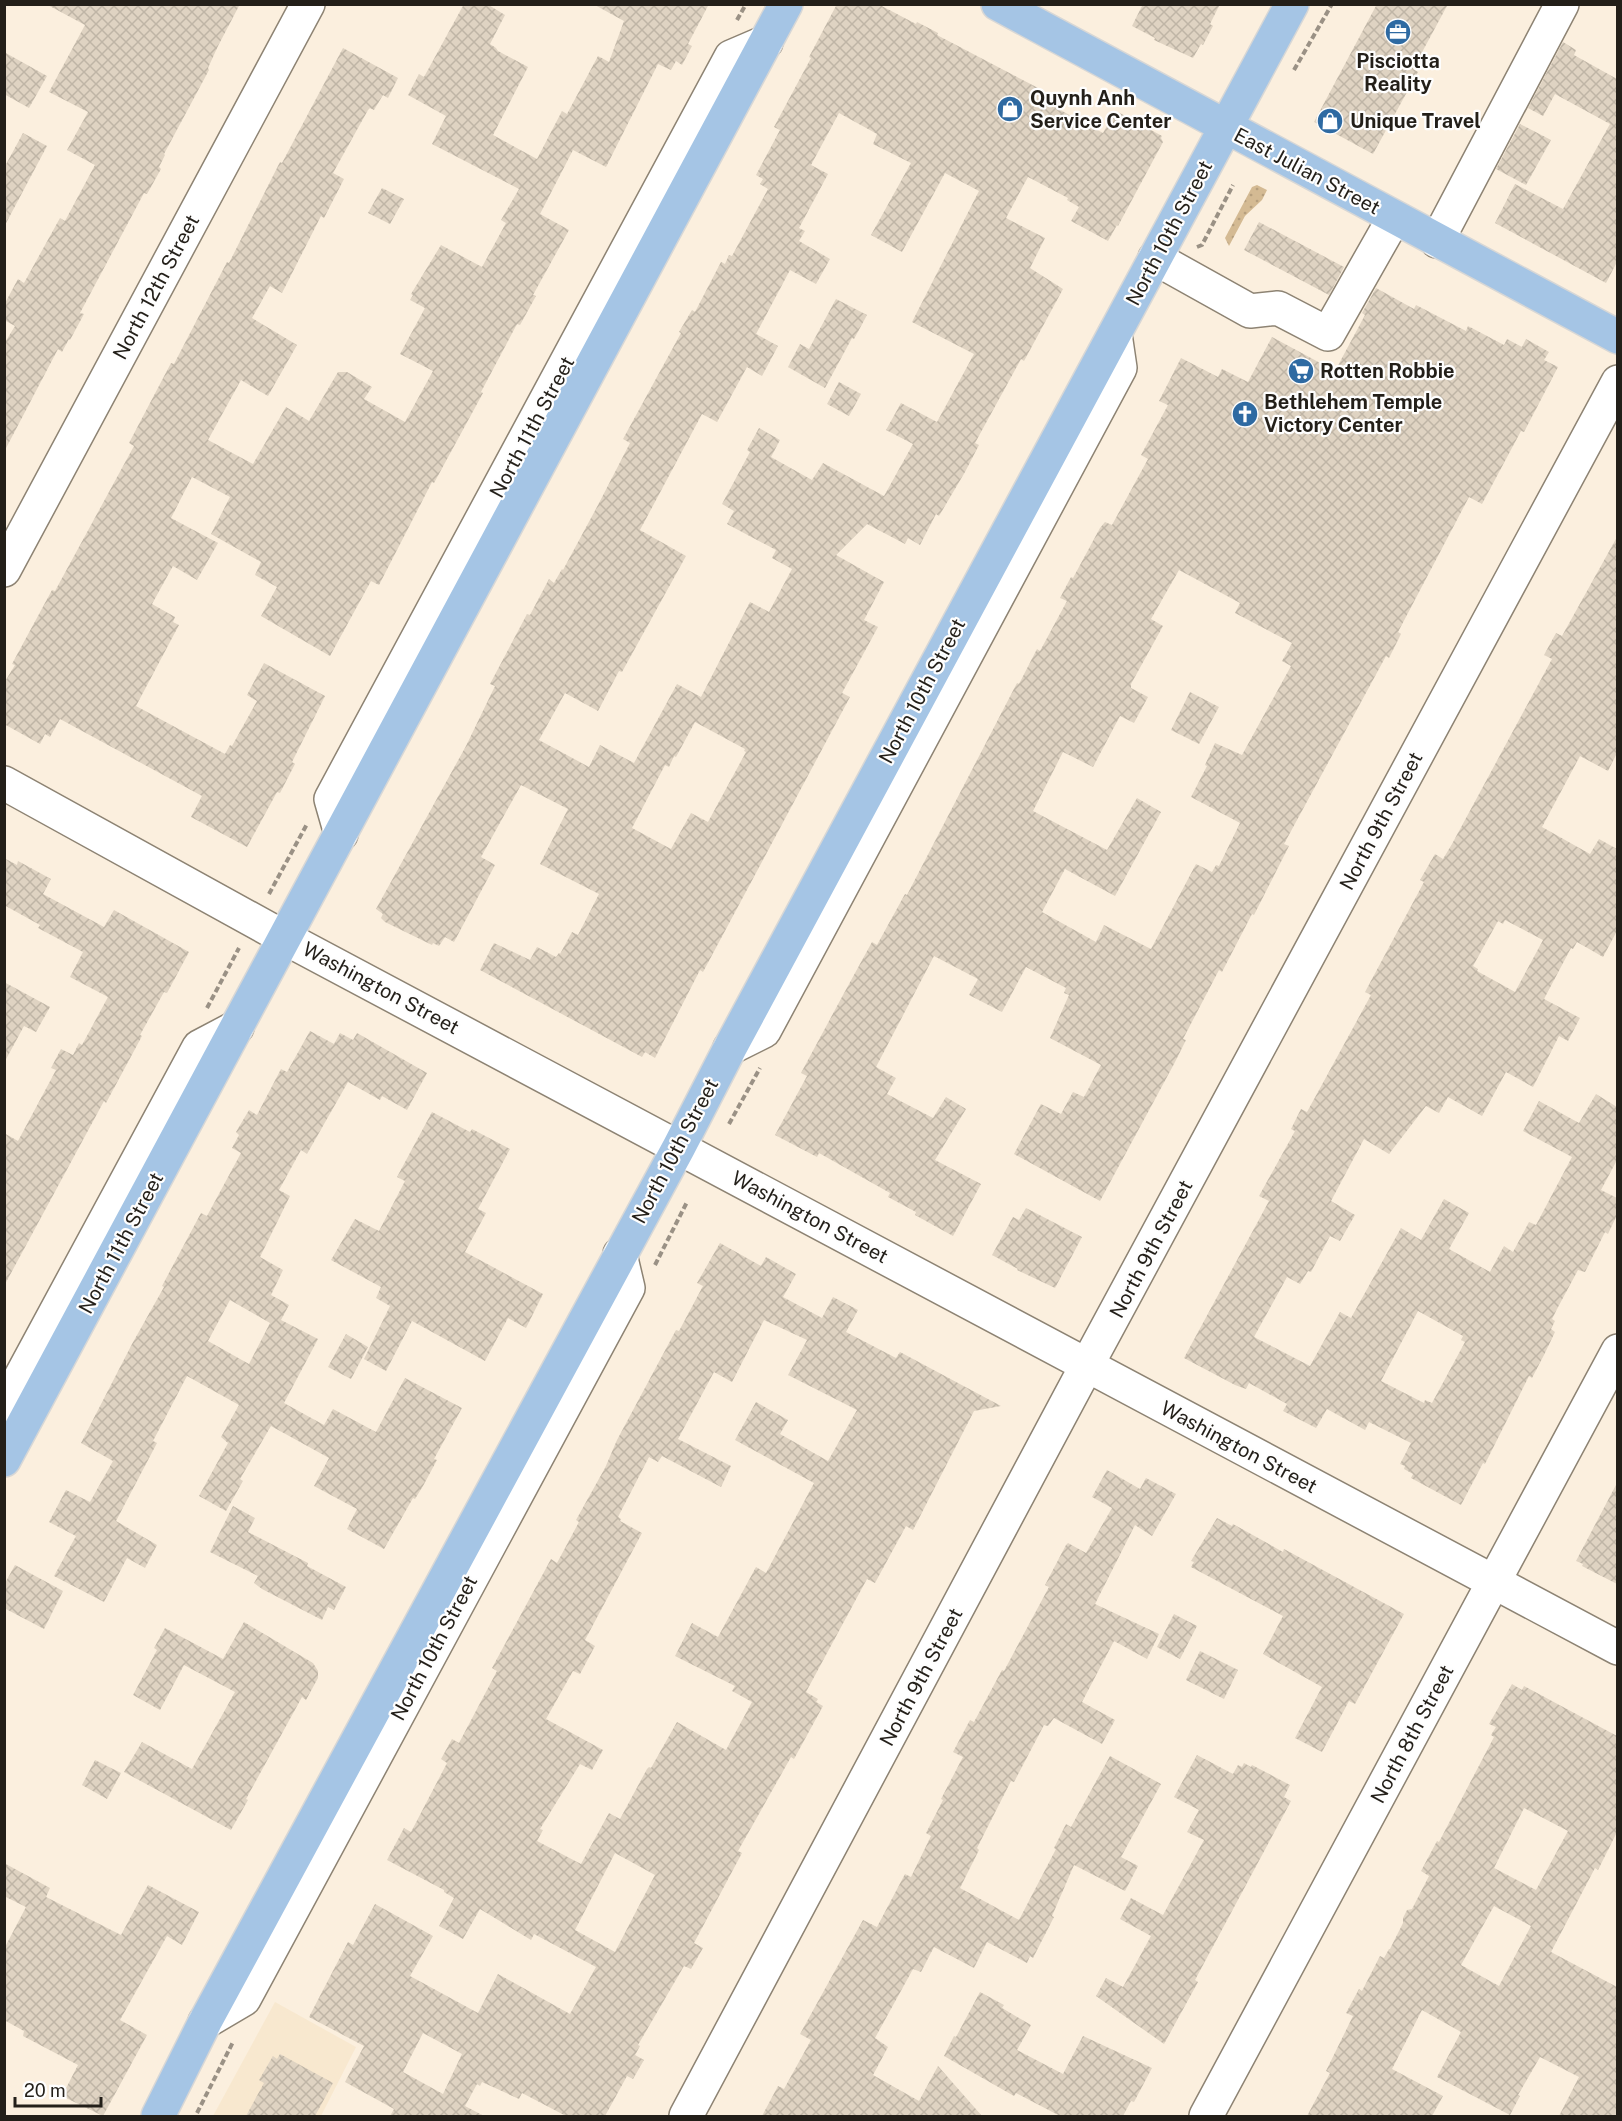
<svg xmlns="http://www.w3.org/2000/svg" width="1622" height="2121" font-family="'Public Sans',sans-serif">
  <defs>
    <pattern id="grass-dots" width="8" height="8" patternUnits="userSpaceOnUse" patternTransform="scale(1.5)"><rect width="8" height="8" fill="#d4ba93"/><path d="M2 2h.1M6 6h.1" fill="none" stroke="#b69f7e" stroke-width="1.8" stroke-linecap="round"/></pattern>
    <pattern id="building-cross-hatch" width="8" height="8" patternUnits="userSpaceOnUse" patternTransform="scale(1.5)"><rect width="8" height="8" fill="#dfd3c2"/><path d="M0 0l8 8M0 8l8-8" fill="none" stroke="#bfb5a6"/></pattern>
  </defs>
  <rect width="100%" height="100%" fill="#fbefde"/>
  <path fill="#f8e8cf" d="M275,2002L356,2047L321,2116H213Z"/>
  <path fill="url(#grass-dots)" d="M1257,185L1267,190L1262,200L1245,216L1229,246L1225,238L1252,187Z"/>
  <path fill="url(#building-cross-hatch)" fill-rule="evenodd" d="M46,4H240L218,46L208,68L209,70L164,154L165,155L159,167L161,169L147,194L144,193L80,313L84,314L70,340L69,339L62,352L58,349L4,452V344L15,326L4,320V305L18,279L24,283L60,218L65,221L95,165L67,150L88,112L49,92L85,25Z
    M464,4H487L505,15L490,44L496,48L498,51L528,67L493,135L537,159L562,111L567,114L598,56L609,62L624,21L593,4H709L688,44L692,46L682,65L676,61L671,70L658,64L606,167L573,150L540,214L569,230L533,295L536,296L520,325L517,324L481,392L483,393L434,483L432,482L379,585L371,581L330,656L261,616L277,587L255,575L261,562L211,534L230,497L192,477L171,518L218,543L197,580L173,566L152,604L175,617L173,622L179,625L136,706L225,754L230,745L232,746L257,701L247,695L264,663L325,696L292,762L295,764L280,793L277,792L247,847L191,817L202,796L60,719L50,737L45,734L40,744L4,724V683L15,665L12,664L52,590L55,591L134,446L129,443L171,363L174,364L227,262L229,263L280,162L282,163L343,48L398,78L388,98L383,95L374,110L370,108L368,110L333,173L344,179L324,218L321,216L282,293L270,286L252,318L297,345L268,396L241,380L208,440L253,464L286,407L309,421L338,372H347L372,387L364,399L405,422L433,371L400,354L425,308L410,300L413,295L411,294L441,245L482,267L506,223L501,220L519,189L432,144L446,116L408,95L419,74L424,77Z
    M837,4H878L916,24L917,22L938,33L937,35L1042,90L1038,98L1103,133L1114,113L1117,114L1118,112L1162,136L1161,138L1163,142L1118,226L1117,225L1108,241L1071,221L1079,207L1067,200L1068,198L1028,177L1006,218L1045,238L1030,268L1063,289L1024,361L1021,359L975,443L979,445L965,472L939,516L936,514L920,545L908,538L905,544L867,524L836,555L884,582L864,620L878,627L842,693L850,697L703,972L700,970L655,1058L645,1052L642,1057L480,970L494,943L530,960L537,947L556,957L559,953L560,954L572,932L578,935L599,894L540,864L568,809L521,785L481,857L495,865L454,942L445,937L439,946L433,943L432,945L385,922L381,918L383,914L376,909L466,746L495,686L490,684L527,614L530,615L549,579L554,583L562,569L563,570L598,505L630,443L623,439L681,333L679,332L692,310L695,312L721,262L725,264L729,255L732,256L768,189L760,184L763,179L756,175L780,130L774,127L811,58L809,57ZM839,113L877,134L873,144L911,163L871,235L902,252L945,173L979,191L912,322L974,354L937,422L901,403L886,430L913,444L884,496L823,463L812,480L771,457L780,440L759,428L747,450L750,452L722,504L734,511L727,524L776,550L772,558L792,569L769,612L750,602L701,697L677,684L634,763L600,745L589,767L539,740L565,693L598,711L619,671L622,672L686,556L640,530L702,414L717,422L747,367L762,376L778,346L756,334L790,270L816,284L830,259L799,241L805,231L799,228L828,174L811,165ZM695,722L745,749L744,751L746,752L708,822L691,813L671,849L632,828L665,765L669,767L674,756L676,757Z
    M1143,4H1220L1210,24L1213,26L1203,45L1201,44L1193,58L1154,40L1155,38L1132,26Z
    M1377,4H1448L1413,69L1418,72L1373,154L1314,122Z
    M1563,42L1576,50L1574,55L1617,79V262L1606,283L1495,223L1515,184L1563,209L1610,124L1555,94L1543,116L1528,108Z
    M4,52L47,76L29,108L4,94Z
    M1520,124L1551,140L1526,185L1496,169Z
    M23,133L47,146L4,227V168Z
    M382,188L404,199L390,224L368,213Z
    M1259,222L1344,267L1329,295L1244,250Z
    M1376,288L1414,309L1416,305L1466,331L1468,326L1504,345L1507,339L1522,347L1526,339L1549,352L1544,360L1558,367L1524,432L1521,431L1482,504L1469,497L1398,632L1401,634L1389,658L1386,656L1284,844L1289,846L1254,915L1252,914L1222,972L1219,970L1183,1039L1186,1040L1174,1064L1100,1201L1014,1154L1041,1104L1061,1114L1073,1092L1084,1097L1101,1065L1050,1038L1069,995L1064,993L1066,988L1026,967L1002,1012L969,995L978,979L934,956L876,1067L896,1078L887,1094L933,1118L946,1097L966,1109L935,1160L981,1184L953,1236L915,1215L916,1212L888,1197L890,1193L819,1153L817,1157L775,1135L807,1076L801,1073L843,995L872,942L877,945L905,894L907,895L1017,683L1019,684L1037,649L1040,651L1067,601L1060,598L1071,577L1073,578L1100,528L1105,522L1112,525L1148,459L1141,455L1168,405L1159,401L1181,358L1218,377L1222,369L1248,382L1272,337L1335,371L1365,315L1362,313ZM1179,570L1240,603L1235,613L1292,643L1282,661L1291,666L1242,755L1215,743L1205,765L1207,766L1191,797L1240,823L1219,866L1216,865L1212,872L1196,864L1151,949L1104,925L1096,942L1042,912L1065,869L1115,896L1161,812L1137,798L1107,850L1033,811L1063,752L1093,767L1120,716L1134,723L1148,697L1131,688V684L1163,626L1151,619Z
    M836,299L867,315L854,339L852,338L825,388L788,367L800,344L809,349Z
    M839,382L861,394L849,416L827,404Z
    M1617,537V753L1608,771L1580,756L1542,827L1590,854L1599,839L1617,849V931L1603,957L1577,942L1573,949L1571,948L1544,999L1580,1018L1568,1041L1559,1036L1533,1087L1506,1072L1482,1116L1448,1097L1439,1113L1426,1106L1389,1154L1364,1139L1331,1201L1355,1215L1340,1241L1330,1236L1311,1272L1308,1271L1300,1284L1287,1277L1254,1337L1310,1366L1340,1312L1351,1318L1401,1228L1421,1240L1444,1199L1469,1213L1449,1249L1490,1272L1504,1246L1513,1252L1529,1222L1536,1225L1572,1157L1523,1131L1539,1101L1579,1123L1596,1094L1617,1107V1160L1601,1190L1617,1198V1215L1608,1234L1605,1232L1585,1272L1578,1270L1557,1309L1552,1319L1555,1321L1551,1329L1555,1332L1544,1355L1532,1378L1529,1376L1485,1464L1483,1463L1461,1505L1411,1478L1413,1474L1404,1469L1405,1466L1400,1464L1411,1443L1369,1422L1365,1430L1327,1409L1316,1428L1283,1411L1287,1404L1249,1383L1246,1389L1235,1385L1184,1358L1269,1201L1259,1196L1295,1131L1291,1129L1301,1109L1307,1112L1371,995L1365,992L1424,882L1420,880L1435,854L1443,859L1452,844L1552,659L1544,655L1556,633L1562,636ZM1505,920L1543,940L1515,992L1477,971L1478,969L1473,966L1498,921L1503,924ZM1418,1311L1463,1336L1461,1340L1465,1342L1432,1403L1425,1400L1424,1403L1381,1381Z
    M1190,692L1219,707L1199,744L1171,730Z
    M4,858L17,865L18,861L51,879L43,894L104,927L114,910L189,952L167,993L164,992L140,1035L142,1036L106,1103L104,1101L4,1286V1133L18,1141L56,1070L51,1068L61,1049L73,1055L79,1043L82,1045L108,997L70,977L83,952L38,928L40,925L4,905Z
    M4,982L50,1007L36,1032L24,1026L4,1063Z
    M310,1031L334,1044L340,1033L353,1040L357,1033L427,1073L407,1110L382,1096L380,1100L348,1082L307,1154L301,1150L279,1190L290,1196L260,1257L283,1270L271,1295L289,1305L281,1320L318,1339L284,1403L324,1425L333,1409L376,1432L405,1378L462,1408L434,1459L437,1460L423,1486L415,1499L413,1498L384,1549L347,1529L357,1509L314,1486L329,1458L271,1426L240,1479L243,1481L226,1511L199,1496L228,1443L221,1437L239,1405L187,1376L153,1441L157,1443L116,1521L157,1545L145,1568L127,1558L104,1602L54,1576L76,1536L49,1522L66,1490L90,1502L113,1461L81,1443L132,1344L164,1287L162,1286L201,1213L207,1216L241,1153L232,1148L239,1135L236,1132L249,1110L257,1115L281,1069L287,1072ZM230,1300L270,1323L249,1364L208,1341Z
    M432,1112L470,1132L472,1129L510,1149L478,1209L486,1213L465,1252L543,1294L526,1328L508,1318L485,1361L412,1321L386,1371L364,1359L390,1306L376,1298L381,1287L331,1260L355,1219L379,1231L405,1181L397,1177Z
    M1026,1208L1082,1237L1055,1288L1017,1270L1018,1269L992,1255L1013,1217L1019,1220Z
    M720,1243L761,1266L766,1257L796,1274L783,1297L822,1318L833,1297L858,1310L846,1332L896,1358L900,1352L1001,1406L974,1411L913,1530L906,1526L875,1583L867,1579L806,1692L818,1699L816,1702L823,1706L794,1759L791,1757L738,1851L742,1853L694,1943L703,1948L691,1969L684,1966L638,2045L640,2046L635,2055L644,2060L633,2079L627,2076L605,2116H566L522,2093L519,2099L482,2082L480,2086L477,2084L465,2106L484,2116H390L394,2109L345,2082L364,2046L309,2017L348,1942L353,1945L375,1904L433,1936L410,1976L478,2013L498,1974L570,2014L596,1967L534,1934L531,1940L480,1909L463,1939L439,1926L454,1898L444,1892V1890L387,1860L404,1828L411,1832L447,1763L441,1759L452,1739L459,1743L497,1671L492,1668L551,1559L557,1563L579,1522L576,1520L605,1468L617,1440L676,1330L679,1331L703,1286L697,1283ZM764,1320L807,1340L788,1375L857,1410L828,1461L780,1434L788,1420L756,1402L735,1440L814,1483L766,1573L756,1567L718,1637L692,1623L675,1656L735,1686L732,1691L752,1702L726,1750L677,1722L651,1768L649,1767L647,1769L620,1819L609,1813L581,1864L537,1841L543,1830L540,1829L580,1764L592,1770L603,1750L546,1719L573,1671L580,1674L595,1646L585,1640L642,1533L620,1521L621,1519L618,1517L649,1457L658,1462L662,1456L721,1487L731,1466L678,1439L714,1372L732,1382ZM615,1853L655,1875L615,1952L575,1930ZM423,2033L462,2054L443,2094L403,2072Z
    M346,1334L368,1347L351,1379L328,1367Z
    M1107,1470L1140,1489L1146,1478L1176,1494L1152,1536L1135,1525L1095,1604L1159,1634L1147,1659L1114,1641L1082,1702L1115,1720L1102,1744L1054,1718L1048,1726L1044,1725L1014,1782L1011,1781L977,1848L979,1850L960,1888L1019,1920L1056,1849L1054,1848L1066,1824L1071,1827L1110,1756L1161,1784L1121,1857L1138,1866L1125,1891L1074,1865L1052,1916L1054,1917L1033,1958L1030,1956L1027,1963L987,1942L974,1968L934,1947L921,1972L913,1969L875,2038L888,2047L873,2075L919,2101L938,2066L982,2116H762L778,2086L784,2089L811,2040L800,2034L863,1920L877,1927L905,1874L911,1877L931,1836L926,1833L943,1800L941,1799L963,1757L953,1752L970,1720L974,1722L1002,1670L1004,1671L1049,1587L1045,1585L1066,1545L1068,1543L1086,1553L1112,1508L1092,1497Z
    M1617,1483V1584L1582,1566L1583,1564L1576,1561Z
    M233,1506L255,1518L248,1532L308,1563L307,1566L346,1587L334,1610L328,1607L322,1620L262,1589L254,1583L258,1576L210,1552Z
    M1217,1518L1232,1526L1233,1524L1283,1552L1284,1549L1404,1614L1355,1704L1349,1701L1322,1752L1295,1738L1322,1687L1263,1654L1283,1616L1191,1567L1194,1562L1191,1561Z
    M15,1565L63,1591L44,1629L4,1608V1585Z
    M1174,1614L1197,1626L1180,1659L1157,1647Z
    M244,1622L313,1663L318,1671V1678L306,1700L302,1697L246,1799L248,1800L231,1830L124,1772L142,1742L192,1769L235,1692L184,1665L160,1710L133,1695L157,1650L154,1648L165,1628L223,1659Z
    M1200,1651L1238,1670L1224,1699L1186,1680Z
    M1512,1684L1522,1690L1524,1686L1617,1736V1832L1598,1870L1595,1868L1551,1952L1617,1987V2116H1559L1579,2077L1540,2057L1518,2095L1520,2096L1510,2115L1437,2077L1461,2032L1422,2010L1392,2069L1443,2096L1432,2116H1307L1330,2073L1326,2071L1353,2016L1346,2013L1359,1989L1362,1991L1380,1956L1384,1958L1389,1949H1390L1403,1923V1918L1407,1910L1412,1909L1429,1876L1421,1871L1437,1841L1439,1842L1494,1737L1491,1735L1496,1727L1489,1724ZM1524,1808L1568,1831L1536,1890L1494,1868ZM1494,1906L1531,1926L1499,1986L1461,1965Z
    M1197,1755L1233,1774L1238,1765L1242,1767L1244,1763L1251,1767L1252,1765L1290,1785L1284,1797L1291,1801L1195,1980L1198,1982L1164,2044L1096,1996L1106,1978L1123,1987L1151,1936L1120,1919L1131,1898L1163,1915L1204,1840L1187,1832L1199,1810L1174,1797Z
    M95,1760L121,1773L107,1799L82,1785Z
    M4,1863L50,1888L46,1897L121,1935L148,1885L199,1912L182,1945L167,1936L120,2020L147,2035L103,2116L62,2096L78,2065L23,2036L24,2031L4,2020V1949L26,1907L4,1896Z
    M980,1992L1004,2005L1002,2008L1031,2025L1017,2050L1063,2074L1083,2036L1152,2068L1134,2102L1131,2101L1123,2116H1060L1016,2093L1014,2096L944,2056L954,2036L956,2037Z
    M280,2054L333,2083L315,2116H246L264,2083L259,2080L273,2056L277,2059Z"/>
  <g fill="none" stroke-linecap="round" stroke-linejoin="round">
    <defs>
      <path id="minor" d="M1437,241L1562,4
        M1155,258L1250,311L1278,308L1328,334L1394,218
        M4,570L308,4
        M4,783L285,938L1618,1648
        M341,834L331,799L731,57L766,42
        M730,1048L764,1031L1120,368L1115,334
        M4,1408L199,1047L237,1027
        M205,2022L244,1999L628,1288L620,1254
        M686,2116L1087,1365L1618,382
        M1206,2116L1618,1351"/>
      <path id="major" d="M998,4L1618,337
        M4,1460L786,4
        M158,2116L205,2022L679,1147L730,1048L1292,4"/>
    </defs>
    <use href="#minor" stroke="#8d8373" stroke-width="36"/>
    <use href="#major" stroke="#d7d7d6" stroke-width="36"/>
    <path stroke="#9a9185" stroke-width="4" stroke-dasharray="6 3" stroke-linecap="butt" d="M737,20L746,4
      M1294,70L1332,4
      M1197,247L1202,245L1233,185
      M269,894L307,824
      M207,1008L239,948
      M729,1124L760,1068
      M655,1265L687,1202
      M197,2113L233,2042"/>
    <use href="#minor" stroke="#fff" stroke-width="33"/>
    <use href="#major" stroke="#a5c5e5" stroke-width="33"/>
  </g>
  <defs>
    <symbol id="office-disc" viewBox="-11 -11 22 22"><circle r="9.5" fill="#2e6aa2" stroke="#fefefe"/><path d="M-6-3h4V-5.5h4V-3h4V5H-6ZM-1-4.5V-3h2v-1.5ZM-6 0V1H6V0Z" fill="#fff"/></symbol>
    <symbol id="shop-disc" viewBox="-11 -11 22 22"><circle r="9.5" fill="#2e6aa2" stroke="#fefefe"/><path d="M-5-2.5h2.3a2.7 3.5 0 0 1 5.4 0H5L5.5 6h-11ZM-1.5-2.5h3a1.5 2.3 0 0 0-3 0Z" fill="#fff"/></symbol>
    <symbol id="supermarket-disc" viewBox="-11 -11 22 22"><circle r="9.5" fill="#2e6aa2" stroke="#fefefe"/><path d="M-6-5.5h2.5l.6 2H6L4.5 2H-2.5L-4.4-4H-6ZM-1.5 3.2a1.3 1.3 0 1 0 .1 0ZM3 3.2a1.3 1.3 0 1 0 .1 0Z" fill="#fff"/></symbol>
    <symbol id="church-disc" viewBox="-11 -11 22 22"><circle r="9.5" fill="#2e6aa2" stroke="#fefefe"/><path d="M-1.2-6h2.4v3.5h3.3v2.4h-3.3V6h-2.4V-.1h-3.3v-2.4h3.3Z" fill="#fff"/></symbol>
  </defs>
  <g fill-rule="evenodd">
    <use href="#office-disc" x="1383" y="17" width="30" height="30"/>
    <use href="#shop-disc" x="995" y="94" width="30" height="30"/>
    <use href="#shop-disc" x="1315" y="106" width="30" height="30"/>
    <use href="#supermarket-disc" x="1286" y="356" width="30" height="30"/>
    <use href="#church-disc" x="1230" y="399" width="30" height="30"/>
  </g>
  <g text-anchor="middle" dominant-baseline="central" stroke-width="4.5" stroke-linejoin="round" paint-order="stroke">
    <g font-size="20" font-weight="bold" fill="#231f19" stroke="#fefefe" text-anchor="start">
      <text x="1398" y="61" text-anchor="middle">Pisciotta<tspan x="1398" dy="23">Reality</tspan></text>
      <text x="1030" y="98">Quynh Anh<tspan x="1030" dy="23">Service Center</tspan></text>
      <text x="1350" y="121">Unique Travel</text>
      <text x="1320" y="371">Rotten Robbie</text>
      <text x="1264" y="402">Bethlehem Temple<tspan x="1264" dy="23">Victory Center</tspan></text>
    </g>
    <g font-size="20" fill="#231f19" stroke="#fefefe">
      <text transform="translate(1307 171) rotate(28)">East Julian Street</text>
      <text transform="translate(1169 233) rotate(-62)">North 10th Street</text>
      <text transform="translate(156 287) rotate(-62)">North 12th Street</text>
      <text transform="translate(532 427) rotate(-62)">North 11th Street</text>
      <text transform="translate(922 691) rotate(-62)">North 10th Street</text>
      <text transform="translate(1381 821) rotate(-62)">North 9th Street</text>
      <text transform="translate(381 988) rotate(28)">Washington Street</text>
      <text transform="translate(675 1151) rotate(-62)">North 10th Street</text>
      <text transform="translate(810 1217) rotate(28)">Washington Street</text>
      <text transform="translate(121 1243) rotate(-62)">North 11th Street</text>
      <text transform="translate(1151 1249) rotate(-62)">North 9th Street</text>
      <text transform="translate(1239 1447) rotate(28)">Washington Street</text>
      <text transform="translate(434 1648) rotate(-62)">North 10th Street</text>
      <text transform="translate(921 1677) rotate(-62)">North 9th Street</text>
      <text transform="translate(1412 1734) rotate(-62)">North 8th Street</text>
    </g>
  </g>
  <rect width="1622" height="2121" fill="none" stroke="#231f19" stroke-width="12"/>
  <path d="M15 2097v9h86v-9" fill="none" stroke="#231f19" stroke-width="3"/>
  <text x="24" y="2097" font-size="18" fill="#231f19" stroke="#fefefe" stroke-width="4.5" paint-order="stroke">20 m</text>
</svg>
